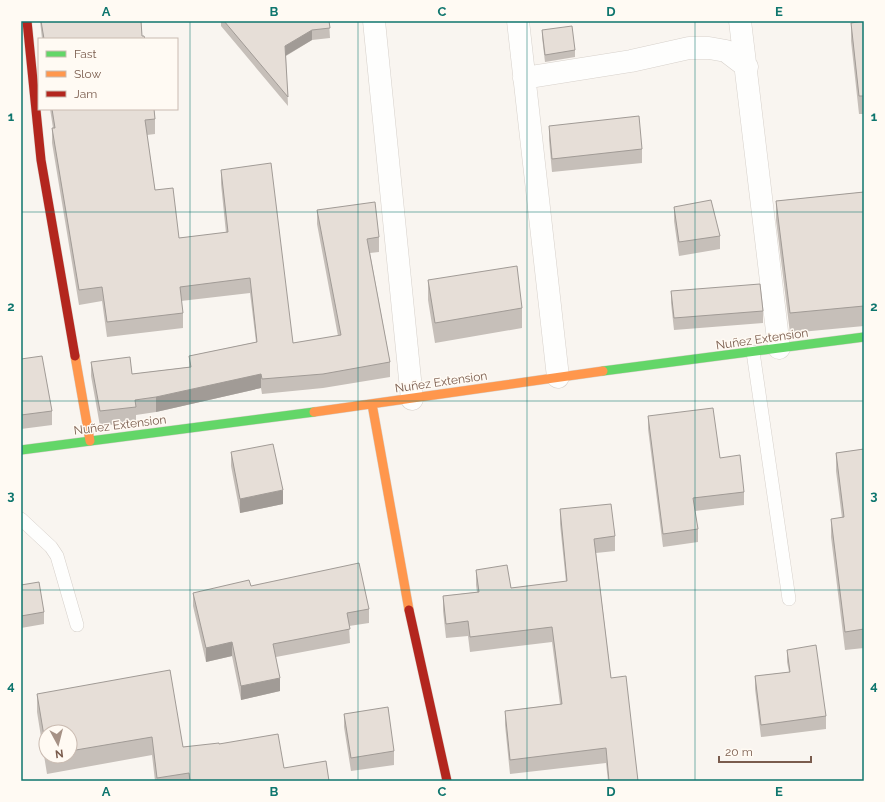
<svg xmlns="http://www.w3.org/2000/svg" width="885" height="802" font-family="Raleway,sans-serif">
  <rect width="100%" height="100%" fill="#f9f5f0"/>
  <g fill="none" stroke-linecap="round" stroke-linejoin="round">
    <defs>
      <path id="lane" d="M753,352L789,599
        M21,519L51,547L57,556L77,625"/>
      <path id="street" d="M374,21L412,399
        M518,21L558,377
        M740,21L779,348
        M524,78L631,61L689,48H709L726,51L747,67"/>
      <path id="fast" d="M603,371L864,337
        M21,450L314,412"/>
      <path id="slow" d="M75,356L90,441
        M372,404L409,610
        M314,412L603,371"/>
      <path id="jam" d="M27,21L41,160L75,356
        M409,610L447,781"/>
    </defs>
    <use href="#lane" stroke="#d7d1cb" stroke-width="14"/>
    <use href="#street" stroke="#d7d1cb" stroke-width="23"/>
    <use href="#fast" stroke="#d9d2cb" stroke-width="10"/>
    <use href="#slow" stroke="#d9d2cb" stroke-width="10"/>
    <use href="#jam" stroke="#d9d2cb" stroke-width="10"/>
    <use href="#lane" stroke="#fefefd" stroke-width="13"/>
    <use href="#street" stroke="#fefefd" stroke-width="22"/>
    <use href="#fast" stroke="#63d668" stroke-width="9"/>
    <use href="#slow" stroke="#ff974d" stroke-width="9"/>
    <use href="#jam" stroke="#b3261e" stroke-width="9"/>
  </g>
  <path fill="#c6bfb9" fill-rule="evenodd" d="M40,21H141L142,36L145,39H42Z
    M221,21H329L330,38L312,40L286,56L288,106L221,26Z
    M864,21V114H859L851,41V23Z
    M542,30L575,50V57L545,62L542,37Z
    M50,109H154L155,119V134L147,135L155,190L179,238L226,233L221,184V170L293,343L338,336L317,224V210L379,237V252L370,253L390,362V377L323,388L262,394L261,388L156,412L136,415V422L100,426L91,376V362L132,374L189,367V356L256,342L250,293L181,301L183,313V328L107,337L102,301L79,305L52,143V128H53Z
    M549,126L642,149V163L552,172L549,140Z
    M864,192V326L790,333L776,220V201Z
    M674,207L720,236V249L679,256L674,221Z
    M428,280L522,308V328L435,343L428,300Z
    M671,291L763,311V323L674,330L671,303Z
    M21,359L52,411V425L21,429Z
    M648,416L744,492V505L695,511L698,529V542L663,547L648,429Z
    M864,449V648L845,650L831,537V519L842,518L836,471V453Z
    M231,452L283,504L240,513L231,466Z
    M560,509L615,536V551L596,553L611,678L638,781H608L606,763L510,774L505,725V711L560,704L552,642L470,652L468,636L446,638L443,611V596L477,592L476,585V570L511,588L566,582L560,524Z
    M21,585L44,612V624L21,628Z
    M251,586L369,609V623L349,626L350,643L276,657L280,691L241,700L232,656L206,662L193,606V593Z
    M787,650L826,716V729L761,737L755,689V676L789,672L787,662Z
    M37,694L183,747L219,744L284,768L329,781H155L152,755L47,774L37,712ZM46,732H70V756H46Z
    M344,714L394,751V765L351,771L344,727Z"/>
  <path fill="#a19b96" d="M312,30V40L285,56V46Z
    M261,374V388L156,412V397Z
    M283,490V504L240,513V499Z
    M232,642V656L206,662V648Z
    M280,678V691L241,700V686Z"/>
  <path fill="#e6ded7" stroke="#a19b96" d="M41,21H141L142,36H144L145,39H44Z
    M224,21H329L330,28L312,30L285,46L288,97Z
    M864,21V96H859L851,23Z
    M572,26L575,50L545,55L542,30Z
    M52,109H154L155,119L145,120L155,190L173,188L179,238L228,232L221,170L271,163L293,343L341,335L317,210L375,202L379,237L367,239L390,362L323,374L262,379L261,374L156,397L135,400L136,407L100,411L91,362L130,357L132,374L191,367L189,356L257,342L250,278L180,287L183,313L107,322L102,287L79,290L52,128H55Z
    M639,116L642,149L552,159L549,126Z
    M864,192V306L790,313L776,201Z
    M711,200L720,236L679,242L674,207Z
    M517,266L522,308L435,323L428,280Z
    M760,284L763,311L674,318L671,291Z
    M42,356L52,411L21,415V359Z
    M713,408L720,458L740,455L744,492L693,498L698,529L663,534L648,416Z
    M273,444L283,490L240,499L231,452Z
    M864,449V629L845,632L831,519L844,517L836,453Z
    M611,504L615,536L594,539L611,678L626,676L638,781H609L606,748L510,760L505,711L562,704L552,627L470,637L468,621L446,624L443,596L479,592L476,570L507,565L511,588L567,581L560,509Z
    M359,563L369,609L347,613L350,629L273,644L280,678L241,686L232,642L206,648L193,593L249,580L251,586Z
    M39,582L44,612L21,616V585Z
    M816,645L826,716L761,725L755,676L790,672L787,650Z
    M170,670L183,747L219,743V744L278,734L284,768L326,761L329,781H190L189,773L157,778L152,737L70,751V732H46V748L37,694Z
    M388,707L394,751L351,758L344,714Z"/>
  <path fill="none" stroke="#0f766e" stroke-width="1" stroke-opacity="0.55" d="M190,21V781M358,21V781M527,21V781M695,21V781M21,212H864M21,401H864M21,590H864"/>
  <g text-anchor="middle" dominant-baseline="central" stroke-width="3" stroke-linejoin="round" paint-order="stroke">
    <g font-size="12" fill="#7a5c4d" stroke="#fffaf3">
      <text transform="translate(762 339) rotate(-8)">Nuñez Extension</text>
      <text transform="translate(441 382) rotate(-8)">Nuñez Extension</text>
      <text transform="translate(120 425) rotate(-7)">Nuñez Extension</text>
    </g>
  </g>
  <rect width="885" height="802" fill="none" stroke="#fffaf3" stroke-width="44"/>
  <rect x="38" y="38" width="140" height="72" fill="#fffaf3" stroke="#cabbb1"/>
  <rect x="46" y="51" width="20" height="6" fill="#63d668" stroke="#cabbb1"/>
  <text x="74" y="58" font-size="12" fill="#7a5c4d">Fast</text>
  <rect x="46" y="71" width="20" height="6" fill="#ff974d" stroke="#cabbb1"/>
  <text x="74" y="78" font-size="12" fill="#7a5c4d">Slow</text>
  <rect x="46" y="91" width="20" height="6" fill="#b3261e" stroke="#cabbb1"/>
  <text x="74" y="98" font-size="12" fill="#7a5c4d">Jam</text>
  <g transform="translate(58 744) rotate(173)"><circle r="19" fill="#fffaf3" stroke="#cabbb1"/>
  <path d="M0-3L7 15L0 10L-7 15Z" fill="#a69286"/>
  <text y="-6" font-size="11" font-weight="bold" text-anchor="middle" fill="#7a5c4d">N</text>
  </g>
  <path d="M719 756v6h92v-6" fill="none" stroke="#7a5c4d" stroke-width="2"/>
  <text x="725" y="756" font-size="12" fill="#7a5c4d" stroke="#fffaf3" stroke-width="3" paint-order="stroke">20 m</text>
  <rect x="22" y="22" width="841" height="758" fill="none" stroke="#0f766e" stroke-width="1.5"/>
  <g font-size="13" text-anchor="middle" font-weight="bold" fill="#0f766e">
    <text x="106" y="16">A</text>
    <text x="274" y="16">B</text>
    <text x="442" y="16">C</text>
    <text x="611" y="16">D</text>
    <text x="779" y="16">E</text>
    <text x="11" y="121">1</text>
    <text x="874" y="121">1</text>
    <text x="11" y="311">2</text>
    <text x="874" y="311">2</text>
    <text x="11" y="500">3</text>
    <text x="874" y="500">3</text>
    <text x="11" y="690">4</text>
    <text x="874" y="690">4</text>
    <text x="106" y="796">A</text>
    <text x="274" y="796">B</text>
    <text x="442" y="796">C</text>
    <text x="611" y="796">D</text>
    <text x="779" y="796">E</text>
  </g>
</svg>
